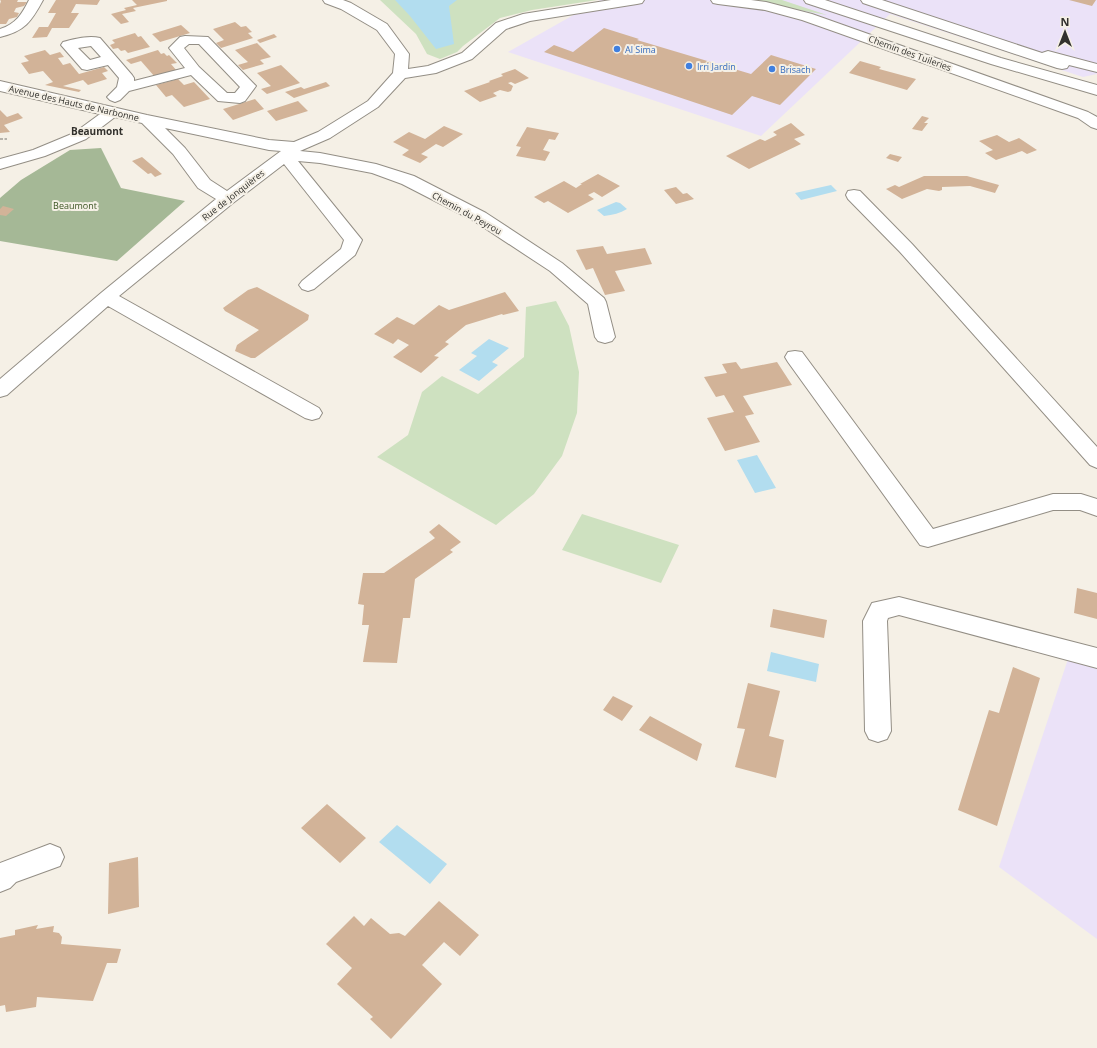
<svg xmlns="http://www.w3.org/2000/svg" width="1097" height="1048" font-family="'Open Sans',sans-serif">
  <rect width="100%" height="100%" fill="#f5f0e6"/>
  <path fill="#ebe2f8" d="M600,0H1097V74L1083,77L890,14L761,136L508,52Z
    M1068,659L1097,666V939L999,867Z"/>
  <path fill="#cee1c0" d="M380,0H597L532,10L500,18L463,46L457,52L440,59L427,54L416,34Z
    M743,0H782L827,15Z
    M556,301L569,326L579,372L577,413L562,456L534,494L496,525L377,457L408,435L422,392L442,376L478,394L524,357L526,307Z
    M582,514L679,545L661,583L562,550Z"/>
  <path fill="#a5b896" d="M101,148L121,188L185,201L117,261L0,241V198L21,180L70,150Z"/>
  <path fill="#b2ddef" d="M395,0H457L449,6L454,44L436,49L410,16Z
    M831,185L837,191L801,200L795,193Z
    M616,202L620,203L627,209C620,213 613,215 604,216L597,210Z
    M489,339L509,348L492,362L498,365L479,381L459,370L477,356L471,353Z
    M757,455L776,488L755,493L737,460Z
    M771,652L819,664L816,682L767,671Z
    M397,825L447,864L430,884L379,842Z"/>
  <path fill="#d2b398" d="M0,0H18L17,2H27L24,6L16,8L14,12L19,13L17,17L9,19L6,24H0V4L1,1Z
    M56,0H100L97,5L76,4L71,13H79L69,28H52L47,37L32,38L39,27H48L56,13H48Z
    M132,0H167V1L133,8L136,11L122,14L129,22L121,24L111,14L126,10L124,8L137,5Z
    M1069,0H1096L1092,6Z
    M235,22L241,27L246,26L252,32L248,33L253,38L221,48L216,43L224,40L213,29Z
    M181,25L190,33L160,42L152,34Z
    M604,28L639,39L637,40L751,74L771,55L816,69L780,105L752,96L732,115L544,52L554,45L573,52Z
    M135,33L138,37L141,36L150,47L128,53L125,50L121,51L118,48L113,49L110,45L115,43L112,40Z
    M274,34L277,37L260,43L257,40Z
    M257,43L271,57L260,60L264,64L243,70L238,65L248,62L235,50Z
    M45,50L50,55L60,52L64,57L58,58L63,65L70,63L79,74L104,67L108,71L102,73L107,79L88,85L83,80L63,86L81,90L79,92L45,85L53,82L43,71L29,74L21,63L29,61L24,56Z
    M158,50L161,54L164,53L167,56L169,55L177,63L171,64L177,71L155,77L141,61L131,64L126,60Z
    M860,61L881,67L879,69L916,79L907,90L849,73Z
    M281,65L300,83L267,94L261,89L271,86L257,73Z
    M515,69L529,78L515,84L511,82L508,83L513,86L511,91L508,92L500,90L493,93L497,96L480,102L464,91L490,82L489,81L503,76L501,74Z
    M178,79L184,85L194,82L210,99L184,107L172,95L166,97L156,85Z
    M326,82L330,86L294,98L285,92L301,87L304,89Z
    M255,99L264,109L233,120L223,109Z
    M298,101L308,111L276,121L267,111Z
    M0,110L7,117L18,113L23,118L4,125L10,132L0,133Z
    M922,116L929,118L924,123H928L922,131L912,129Z
    M791,123L805,135L794,139L801,144L749,169L726,156L760,139L765,141L777,135L773,132Z
    M444,126L463,134L443,147L436,144L421,154L428,157L420,163L402,155L409,150L393,142L409,132L425,139Z
    M527,127L559,133L555,140L549,139L543,150L550,152L545,161L516,156L521,147L516,146Z
    M997,135L1009,142L1019,138L1037,150L1027,154L1022,151L996,160L985,153L993,150L979,141Z
    M890,154L902,157L898,162L886,158Z
    M142,157L162,174L155,177L151,173L148,174L132,161Z
    M598,174L620,186L602,197L594,192L588,195L594,199L568,213L548,201L544,203L534,197L564,181L576,188L582,184H580Z
    M924,176H967L999,185L995,193L970,186L942,187V190L939,191L927,189L902,199L886,189L895,185L899,187Z
    M676,187L683,194L687,193L694,199L676,204L664,190Z
    M3,206L14,209L6,216L0,215V209Z
    M603,246L607,254L645,248L652,264L615,271L625,291L605,295L593,268L586,270L576,250Z
    M257,287L309,315L308,320L255,358H251L235,351L237,345L259,330L225,311L223,308L248,290Z
    M505,292L519,311L503,315L502,314L466,325L445,342L449,344L434,356L439,357L421,373L393,357L409,345L398,339L393,344L374,334L397,317L414,325L439,305L449,310Z
    M736,362L741,369L777,362L792,385L743,396L754,414L745,416L760,442L725,451L707,418L734,412L724,395L716,397L704,377L727,373L722,364Z
    M439,524L461,542L450,550L453,552L415,579L410,618H403L397,663L363,662L369,625H362L364,605L358,604L363,573H384L435,538L429,532Z
    M1077,588L1097,593V619L1074,613Z
    M773,609L827,620L824,638L770,627Z
    M1013,667L1040,678L997,826L958,810L989,710L999,713Z
    M748,683L780,691L769,736L784,740L776,778L735,767L745,729L737,728Z
    M613,696L633,706L622,721L603,710Z
    M650,716L702,744L697,761L639,730Z
    M327,804L366,838L340,863L301,828Z
    M138,857L139,907L108,914L109,863Z
    M439,901L479,935L460,956L444,942L422,965L442,984L391,1039L370,1019L373,1017L337,984L352,968L326,944L354,916L364,926L371,918L390,934L399,933L405,936Z
    M38,925L36,929L54,926L53,932L59,933L62,937L61,944L121,949L117,963H107L93,1001L37,997L36,1007L6,1012L5,1005L0,1006V938L15,935V930Z"/>
  <g fill="none" stroke-linecap="round" stroke-linejoin="round">
    <defs>
      <path id="minor" d="M29,0H43C31,22 25,31 0,37V29C16,24 22,14 29,0Z
        M323,0H343L351,3L387,24L409,54L408,69L428,66L462,53L496,23L523,14L611,0H644L642,3L637,4L530,21L506,29L472,59L436,73L405,78L378,107L330,138L300,151L320,153L376,164L414,176L486,213L562,263L604,298L606,302L615,337L612,341L605,343L598,341L595,337L588,304L550,271L474,221L402,184L372,173L320,163L298,161L362,240L355,255L314,289L308,291L302,289L299,285L302,281L341,249L344,240L284,164L233,203L119,296L319,408L322,413L319,418L312,420L305,418L108,306L7,395L0,397V379L101,293L216,199L198,188L173,154L142,123L115,117L86,139L45,156L0,169V159L33,150L74,133L100,114L0,91V81L147,115L269,140L294,142L318,132L368,101L393,73L395,54L377,30L341,9L325,3ZM165,128L269,150L281,151L227,191L210,180L185,148Z
        M711,0H751L766,2L812,14L1088,112L1097,117V129L1091,127L1078,118L802,20L765,10L718,4L713,3Z
        M185,36L208,37L253,83L256,86L245,101L240,103L218,101L191,75L129,91L120,100L115,102L110,100L107,97L117,87L119,78L108,65L87,70L82,69L61,45L63,42C74,39 89,35 100,38L132,75L134,78V81L185,68L169,48L180,37ZM189,44H199L240,87L235,93H227L199,67L184,48ZM91,46L101,57L90,60L78,48Z
        M854,190L860,191L912,244L1097,447V468L1090,465L900,252L848,199L846,195L848,191Z
        M795,351L802,352L933,529L1053,494H1081L1097,499V516L1080,510H1053L928,547L920,545L788,362L785,357L788,352Z
        M899,597L1097,648V668L899,615L888,618L887,621L891,731L887,739L878,742L869,739L865,731L863,621L872,603Z
        M50,844L60,848L64,857L60,866L16,882L10,888L0,892V863Z"/>
      <path id="major" d="M804,0H825L1001,58L1097,85V95L991,64L806,3Z
        M861,0H882L1042,53L1048,51L1097,64V72L1069,65L1067,68L1062,69L1057,68L863,3Z"/>
    </defs>
    <use href="#minor" stroke="#938e85" stroke-width="2"/>
    <use href="#major" stroke="#938e85" stroke-width="2"/>
    <path stroke="#b6b2aa" stroke-width="2" stroke-dasharray="3 1.5" stroke-linecap="butt" d="M0,139H7"/>
    <use href="#minor" fill="#fff" fill-rule="evenodd"/>
    <use href="#major" fill="#fff" fill-rule="evenodd"/>
  </g>
  <g fill="#3f7fe0" stroke="#f5f0e6" stroke-width="1.5">
    <circle cx="617" cy="49" r="4"/>
    <circle cx="689" cy="66" r="4"/>
    <circle cx="772" cy="69" r="4"/>
  </g>
  <g text-anchor="middle" dominant-baseline="central" stroke-width="4" stroke-linejoin="round" paint-order="stroke">
    <g font-size="9" fill="#366cbe" stroke="#f5f0e6" text-anchor="start">
      <text x="625" y="49">Al Sima</text>
      <text x="697" y="66">Irri Jardin</text>
      <text x="780" y="69">Brisach</text>
    </g>
    <g font-size="9" fill="#32312d" stroke="#f5f0e6">
      <text transform="translate(910 53) rotate(20)">Chemin des Tuileries</text>
      <text transform="translate(74 103) rotate(13)">Avenue des Hauts de Narbonne</text>
      <text transform="translate(233 195) rotate(-38)">Rue de Jonquières</text>
      <text transform="translate(467 213) rotate(29)">Chemin du Peyrou</text>
    </g>
    <g font-size="9" fill="#3a5321" stroke="#f5f0e6">
      <text x="75" y="205">Beaumont</text>
    </g>
    <g font-size="10" font-weight="bold" fill="#32312d" stroke="#f5f0e6">
      <text x="97" y="131">Beaumont</text>
    </g>
  </g>
  <g transform="translate(1065 32)" stroke="#f5f0e6" stroke-width="3" paint-order="stroke">
  <path d="M0-3L7 15L0 10L-7 15Z" fill="#32312d"/>
  <text y="-6" font-size="11" font-weight="bold" text-anchor="middle" fill="#32312d">N</text>
  </g>
</svg>
